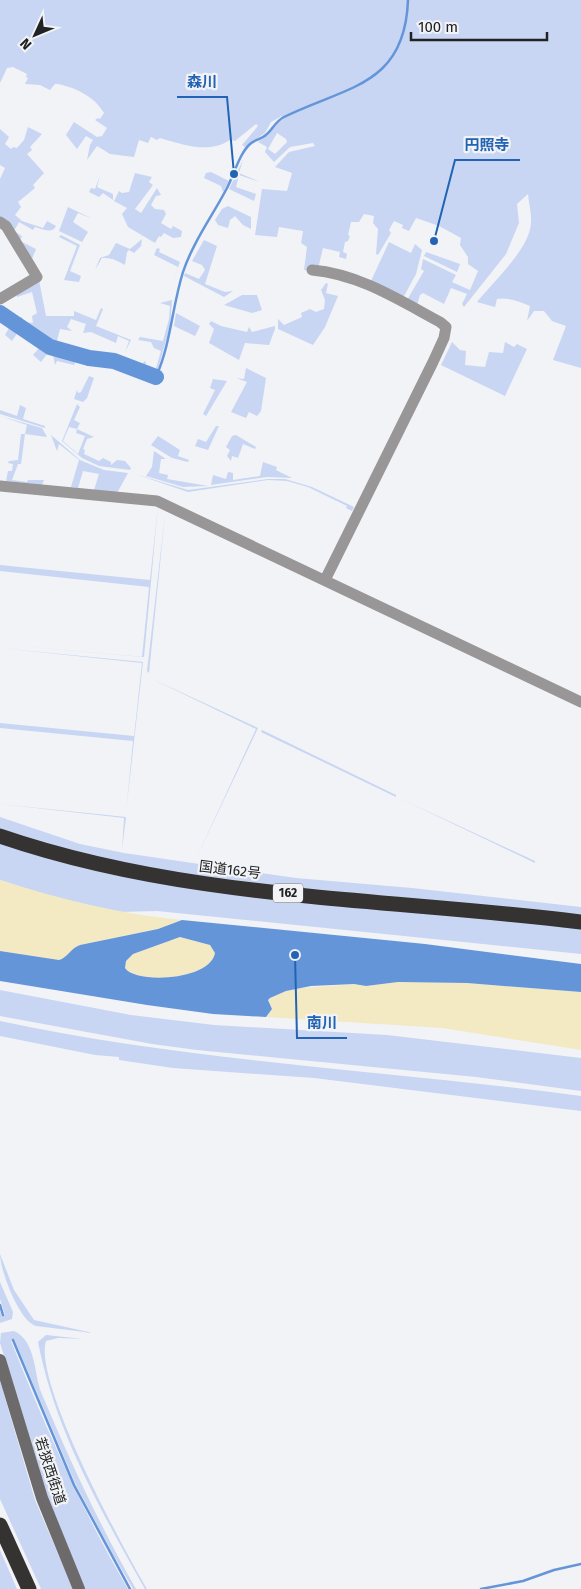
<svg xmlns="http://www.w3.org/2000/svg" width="581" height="1589" font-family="'Fira Sans','Noto Sans JP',sans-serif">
  <rect width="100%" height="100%" fill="#f1f3f6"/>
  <path fill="#c8d6f3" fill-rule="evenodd" d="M0,0H581V368L553,360L566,326L552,321L544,311H534L527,321L530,306C519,301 507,297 497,299L495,307L477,302C492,283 525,253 530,229C533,217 529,206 528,194L517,204L519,223L506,254L464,307L462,304L467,294L451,288L444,304L423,293L420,295L417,305L407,300L424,271L421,269L423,259L456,275L452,282L470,290L478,271L468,264V257L460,245L461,238L439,226L416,218L409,231L402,228L403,225L394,221L389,230L391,233L378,255L376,254L378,229L373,223L374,216L364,214L359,222H351L348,235L350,236L348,241L345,242L343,252L347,254L346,259L339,257L340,252L323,248L318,269L304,270L307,247L301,243L303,231L279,227L277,237L255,235L262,189L287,191L292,173L275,167L289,152L315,146L313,143L290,147L274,162L265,152L267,147L258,142C269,136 273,125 283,119L282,116L271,122L265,133L245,147L242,145L258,126L256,124L235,141L230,140C208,154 184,145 160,138L157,140L151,137L148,143L139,140L134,157L110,154L97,146L87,160L90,145L93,140L86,136L77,149L66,135L74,122L97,137L102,136L107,128L95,120L98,118L100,119L104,113C94,96 76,88 58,84H55L50,90L40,85L25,84L28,78L26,77L27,74L13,67L7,68L0,83ZM277,133L286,139L287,142L275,154L268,149Z
    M28,127L42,134L30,147L32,150L27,154L44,173L33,185L35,188L18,202L21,207L15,215L22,221L43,228L47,221L56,226C53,234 41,229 35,227L33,230L19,222L14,231L22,236L20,241L36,249L32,259L0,219V179L5,168L0,165V129L9,137L5,144L11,149L13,147L17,148L24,140Z
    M243,160L239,173L260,182L239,175L236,187L256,194L254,201L229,189Z
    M211,172L229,181L223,192L221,186L204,178L206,173Z
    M135,173L152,177L149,182L153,185L135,209L141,213L157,188L161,195L156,196L151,205L155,209L164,210L166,214L161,223L171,229L173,226L182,231L181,237L173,238L164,233L161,237L159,236L155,243L128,227L122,214L127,208L114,201L119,191L122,193L129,192Z
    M100,176L97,187L113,194V200L103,193L99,197L89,192L91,188L95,189Z
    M228,206L251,217V229L243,225L235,216L230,220L228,228L218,225L215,220L222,209Z
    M68,207L93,219L78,213L73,222L88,232L82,242L59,231Z
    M61,235L80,245L70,271L81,276L79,282L64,280L77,246L59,237Z
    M142,239L141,246L134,253L129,250L127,252L125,265C114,259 112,258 102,258L95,270L100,258L109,255L116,243L130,249Z
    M204,240L217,246L205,284L225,292L233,291L224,297L184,276L185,273L199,279L205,270L202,265L192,261Z
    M389,242L411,253L415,244L422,250L416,274L403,298L371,281Z
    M157,248L160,249L159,252L180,262L171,287L178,267L154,255Z
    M426,252L460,264L457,272L424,256Z
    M39,280L46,316H74V311L96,320L101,308L103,309L96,326L131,340L125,352L129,341L118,336L116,343L91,332L83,333L86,324L71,319L67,327L72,331L60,329L56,345L82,352L113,356L142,368L144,361L146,362L144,369L155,372L161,351L154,348L151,342L138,340L140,337L163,341L169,319L170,306L160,303L172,300L170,326L156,376L114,359L90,356L54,347L14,320L22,317L23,322L33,323L32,316L37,313L32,292L17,297V293Z
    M326,283L328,284L326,293L338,296L325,327L313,345L278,329V319L284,325L302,317L301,313L310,309L316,312L324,309L325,300L321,290Z
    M242,295H257L262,310L252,313L224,305Z
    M176,313L200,326L195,336L174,326Z
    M7,319L21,329V331H23L50,350L41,362L33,355L41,346L24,333L18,332L12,341L5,335L9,328L4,324Z
    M211,321L221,326L247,332L249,327L252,332L275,326V329L269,345L245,343L239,360L209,343L214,329L209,324Z
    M452,342L460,350L466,351L465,365L485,367L489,352L503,353L505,342L514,347L517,344L527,349L505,396L441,365Z
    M52,349L79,356L80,359L77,358L74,365L57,361L55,365Z
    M246,368L266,378L261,411L257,416L249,412L246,418L231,412L247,382L236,378L244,379Z
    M89,376L94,378L87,398L83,402L74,399L77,390L78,393L81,392Z
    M213,379L227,381L206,416L203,414L215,390L210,388Z
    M77,404L80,407L74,420L80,423L77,429L94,437L87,439L83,449L85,450L84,454L99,461L103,458L111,462V465L117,460L125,461L131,468L130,470L99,466L82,458L62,441ZM69,427L77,429L76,433L85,436L78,454L63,441Z
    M20,405L26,408L23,419L45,426V428L0,414V410L17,416Z
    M0,416L42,428L47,437L25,434L21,464H18L12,480L27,482L28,480H44L42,485L6,481L8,471H12L13,464L8,463L9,461L18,460L21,434H25L27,425Z
    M216,426H219L208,450L195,446L198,439L206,442Z
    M51,435L80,460L104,470L128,473L117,493L71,487L79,460L59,444L57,451ZM83,471L99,474L94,490L78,488Z
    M236,435L256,447L255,449L243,444L238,458L232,456L231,461L227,456L230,450L226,447L232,436Z
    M158,436L180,450L178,456L189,460L188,462L172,458L151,445Z
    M154,451L166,459H161L159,473L168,475L167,479L208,486L183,487L146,476L152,467Z
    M263,462L277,467L276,470L292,478L267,477L211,485L213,475L226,479L228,472L233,473V480L260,476Z
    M135,474L188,490L268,479H285L312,487L354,507L352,511L346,508L347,506L308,487L287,481L268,480L188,492Z
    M158,506L144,657L0,644L142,657L149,587L0,571V565L150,580Z
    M165,515L149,673L147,671Z
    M0,648L143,662L126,812L133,741L0,728V723L134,736L142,663Z
    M148,677L258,728L195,861L256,729Z
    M262,730L396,795V797L261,732Z
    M399,798L535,861V863Z
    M0,804L126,817L122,850L124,818Z
    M0,817L80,844L124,853L296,878L412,888L581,907V917L302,890L117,865L0,831Z
    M0,841L59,859L581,926V954L157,911L120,912L49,896L0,880Z
    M0,990L131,1015L214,1025L387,1035L581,1058V1091L476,1077L197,1050L152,1044L0,1016Z
    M0,1021C192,1062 387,1070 581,1096V1111L314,1078L173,1068L119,1060V1057L95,1055L0,1036Z
    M0,1254L14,1290L34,1320L93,1333L36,1326C19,1321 0,1270 0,1254Z
    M0,1282L13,1312L12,1319L0,1323V1311L2,1316L5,1315L0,1299Z
    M14,1331C36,1341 34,1373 41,1392C70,1461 99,1524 136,1589H133L111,1551L76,1485L14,1339L11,1341C45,1426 81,1509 128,1589H85L47,1496L0,1343L1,1333Z
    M46,1335L83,1339L58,1338L46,1341C33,1382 123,1548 147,1589H145C101,1511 55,1430 38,1342Z
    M0,1381L35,1500L73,1589H41L0,1499Z
    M0,1550L17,1589H0Z"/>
  <path fill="#f3eac4" d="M0,880C60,899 119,914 182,920L158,929L80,945L63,959L59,960L0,951Z
    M180,937L210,945L215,953C210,981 135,984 125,968L126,961L133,954Z
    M398,982L467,983L581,992V1050L442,1028L266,1017L272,1009L268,999L286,991L302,988L354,984L366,986Z"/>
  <path fill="#6495d9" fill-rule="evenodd" d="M182,920L425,944L581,964V992L467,983L398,982L366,986L354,984L311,986L286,991L270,998L268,1000L272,1009L266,1017L213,1014L147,1005L0,981V951L59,960C67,958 71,948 80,945L158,929ZM180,937L210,945L215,953C210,981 135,984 125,968L126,961L133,954Z"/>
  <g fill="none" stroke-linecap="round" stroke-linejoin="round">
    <path stroke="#6495d9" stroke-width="2.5" d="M156,377C171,343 172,307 183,272C193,242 213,215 227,188C234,175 239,154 250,144C253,141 258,140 263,137C272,132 274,122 284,117C347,86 405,86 408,0
      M0,1305L3,1315
      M13,1340L74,1485L130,1589
      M481,1589L523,1581L554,1570L581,1564"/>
    <path stroke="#6495d9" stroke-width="16" d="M0,313L50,347L89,358L114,361L156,377"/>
    <path stroke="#989696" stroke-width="11" d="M0,222L6,226L37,277L0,299
      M312,270C359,274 399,300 440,322L446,327L444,338L433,362L325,580
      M0,486L157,501L581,702"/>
    <path stroke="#6c6a6a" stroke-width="12" d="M0,1360L42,1498L79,1589"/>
    <path stroke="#353232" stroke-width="15" d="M0,836C186,900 387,898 581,922
      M0,1525L29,1589"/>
  </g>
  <g text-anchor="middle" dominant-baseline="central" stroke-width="4.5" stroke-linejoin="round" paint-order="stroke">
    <rect fill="#f1f3f6" stroke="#5f6162" stroke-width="1" x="273" y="883.5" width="30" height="19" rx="4"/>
    <g font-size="12" font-weight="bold" fill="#212223">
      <text x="288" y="893">162</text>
    </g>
    <g font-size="14" fill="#212223" stroke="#f1f3f6">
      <text transform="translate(230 870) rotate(7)">国道162号</text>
      <text transform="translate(50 1471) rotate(72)">若狭西街道</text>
    </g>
  </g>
  <path fill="none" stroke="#2263b4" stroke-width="2" d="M234 174L227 97H177M434 241L455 160H520M295 955L297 1038H347"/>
  <g fill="#2263b4" stroke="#f1f3f6" stroke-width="2">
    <circle cx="234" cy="174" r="5"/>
    <circle cx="434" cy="241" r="5"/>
    <circle cx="295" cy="955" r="5"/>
  </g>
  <g font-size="15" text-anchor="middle" font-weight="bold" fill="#2263b4" stroke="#f1f3f6" stroke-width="4.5" stroke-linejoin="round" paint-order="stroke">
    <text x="202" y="87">森川</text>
    <text x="487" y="150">円照寺</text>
    <text x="322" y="1028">南川</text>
  </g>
  <g transform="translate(35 35) rotate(226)" stroke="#f1f3f6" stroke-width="4" paint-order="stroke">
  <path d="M0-4L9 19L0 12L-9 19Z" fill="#212223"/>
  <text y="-8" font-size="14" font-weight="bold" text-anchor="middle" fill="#212223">N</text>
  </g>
  <path d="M411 32v8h136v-8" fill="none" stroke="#212223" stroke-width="2.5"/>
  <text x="418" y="32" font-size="15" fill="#212223" stroke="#f1f3f6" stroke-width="4" paint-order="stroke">100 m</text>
</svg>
